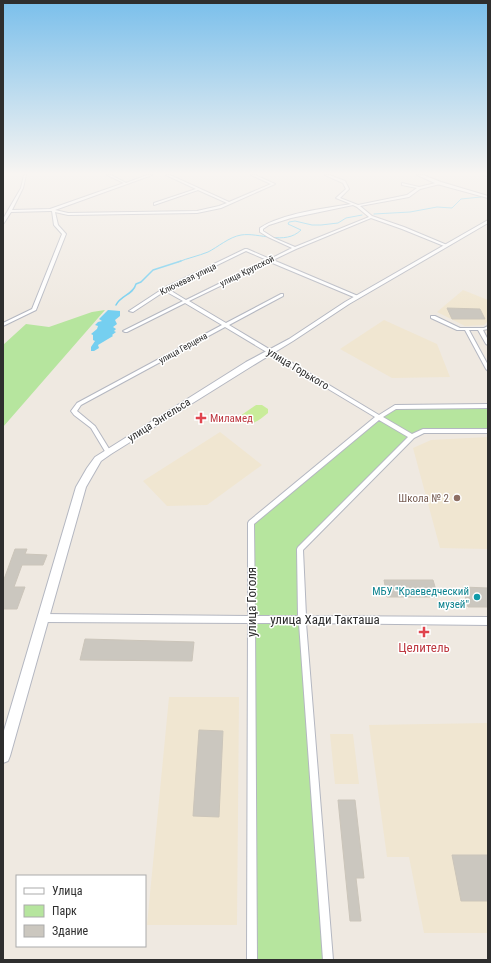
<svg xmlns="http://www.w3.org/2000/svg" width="491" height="963" font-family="'Roboto Condensed',sans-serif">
  <rect width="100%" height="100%" fill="#efe9e1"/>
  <path fill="#f0e6d1" d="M463,290L488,300V321L484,325L465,326L437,312Z
    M384,320L437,344L450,377L392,378L340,349Z
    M220,432L262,465L207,505L167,506L143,481Z
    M488,437V549L440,548L413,448L431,440Z
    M169,697H239L237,925H147Z
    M488,723V933H424L409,857H387L369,725Z
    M330,734H353L359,784H335Z"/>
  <path fill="#b6e59e" d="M105,310L3,427V345L26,324L49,327L92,312Z
    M488,406V431H423L412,437L300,549L328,960H252L251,523L395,407Z"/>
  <path fill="#c9ec9a" d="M256,405H262L268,409V413C259,420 250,429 239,420L240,416Z"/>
  <path fill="#75cff0" d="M108,310L120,311V316L115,320L117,324L113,327L116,329L114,331L116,332L112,335L113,336L98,345L99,348L94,351H91V347L95,341L93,340V335L91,334L97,329L98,326L95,325L98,322L102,321L99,319Z"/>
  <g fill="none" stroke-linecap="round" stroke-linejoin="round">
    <path stroke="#75cff0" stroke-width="1" d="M482,175L488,177
      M374,214L410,212L437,207L452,208L461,199L481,197
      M178,262C188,258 198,256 208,252C218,247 229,237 241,235C259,232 285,246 301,230L288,224L289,222L295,221L312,225H321L338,223L346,218L362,215"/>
    <path stroke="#75cff0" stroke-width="1.5" d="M116,305C121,295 133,295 136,284L141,282L153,270L181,261"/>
  </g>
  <path fill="#cbc7bf" stroke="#cbc5ba" d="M447,308L480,309L485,319H452Z
    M15,549H27L25,554L47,555L43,565H22L14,587H25L17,609H3V582Z
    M384,580H433L438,597H387Z
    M463,587L488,588V607H468Z
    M85,639L194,642L192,661L80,660Z
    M199,730L223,731L219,817L193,816Z
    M338,800H355L364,878H356L361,921H350Z
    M452,855H488V901H461Z"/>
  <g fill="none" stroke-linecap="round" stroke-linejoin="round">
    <defs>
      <path id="street" d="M24,175H26L23,188L12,210L50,209L124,183L107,175H111L126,183L147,175H152L55,210L68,213L197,211L219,206L227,203L198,190L154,205V203L196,189L166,175H170L229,202L271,184L251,175H255L275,184L221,208L197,213L68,215L55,212L58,225L66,234L36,310L3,326V323L32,309L62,234L54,225L52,211H50L11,212L4,223H3V219L21,188Z
        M325,175H329L345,181L349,189L340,198L358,205L407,195L417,188L402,185V183L419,187L440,182V184L420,189L409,197L360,206L372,216L404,227L447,245L444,246L402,229L371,218L296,249L273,260L358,296V298H356L270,262L189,301L226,323L281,294H283V296L229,325L379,415L395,405L488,404V408L396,409L383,417L412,434L423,429H488V433H424L414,438L303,550L306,616L488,617V625L306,623L333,960H323L299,623H255L257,960H247L248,623L43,622L40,621L39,618L40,615L43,614L248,616V523L249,521L375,417L225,327L81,405L77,411L95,426L111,452L110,453H106L91,428L74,415L71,411L77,403L222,325L185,303L127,332H125L123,331L183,301L165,291L133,312L129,311L164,288L245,249H247L270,259L292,248L268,237L260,232V228C283,213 323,209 351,204L336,198L346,189L343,183ZM353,205L357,207L369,217L295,247L274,238L263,231V229L269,225L291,218ZM246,251L267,260L186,300L168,289ZM379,420L408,437L298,547L297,549L298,616H255L254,524Z
        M431,316H435L460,328H484L488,326V329L483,330L488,340V345L486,344L478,330H469L488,365V371L486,369L465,330H457L431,318Z"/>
      <path id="secondary" d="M417,175H423L441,182L488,196V198L437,184Z
        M488,220V223L349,304L293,341L252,366L111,454L101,461L86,487L10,756L8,761L3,763V734L76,487L87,468L95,457L246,362L289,339L345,302Z"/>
    </defs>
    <use href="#street" stroke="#b4b7c1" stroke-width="2"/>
    <use href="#secondary" stroke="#b4b7c1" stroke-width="2"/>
    <use href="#street" fill="#fff" fill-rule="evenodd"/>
    <use href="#secondary" fill="#fff" fill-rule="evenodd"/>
  </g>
  <linearGradient id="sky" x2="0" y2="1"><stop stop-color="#7abfeb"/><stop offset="0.56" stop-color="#f8f5f2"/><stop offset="1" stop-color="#f8f5f2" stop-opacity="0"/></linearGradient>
  <rect width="491" height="310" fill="url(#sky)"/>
  <g fill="#e0444e" stroke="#fff" stroke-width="1.5">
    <path d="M199 412h4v4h4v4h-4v4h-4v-4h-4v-4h4z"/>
    <path d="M422 626h4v4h4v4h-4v4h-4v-4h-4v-4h4z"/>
  </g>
  <circle fill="#8d6e63" stroke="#fff" stroke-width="1.5" cx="457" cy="498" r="4"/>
  <circle fill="#0f9aa8" stroke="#fff" stroke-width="1.5" cx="477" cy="597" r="4"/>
  <g text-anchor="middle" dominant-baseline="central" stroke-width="3" stroke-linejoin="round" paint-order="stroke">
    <g font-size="9" fill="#2e2e2e" stroke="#fff">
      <text transform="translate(247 271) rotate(-26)">улица Крупской</text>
      <text transform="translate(188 279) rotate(-26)">Ключевая улица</text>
      <text transform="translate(183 348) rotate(-29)">улица Герцена</text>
    </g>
    <g font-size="11" fill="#2e2e2e" stroke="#fff">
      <text transform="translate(298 369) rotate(31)">улица Горького</text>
      <text transform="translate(159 420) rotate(-32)">улица Энгельса</text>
    </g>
    <g font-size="11" fill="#be3a42" stroke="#fff" text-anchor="start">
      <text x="210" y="418">Миламед</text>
    </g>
    <g font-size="11" fill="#785e54" stroke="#fff" text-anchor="end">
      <text x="449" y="498">Школа № 2</text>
    </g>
    <g font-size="11" fill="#0d838f" stroke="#fff" text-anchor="end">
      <text x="469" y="591">МБУ "Краеведческий<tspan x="469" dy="13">музей"</tspan></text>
    </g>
    <g font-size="13" fill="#2e2e2e" stroke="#fff">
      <text transform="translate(251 602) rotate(-90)">улица Гоголя</text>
      <text x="325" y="619">улица Хади Такташа</text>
    </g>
    <g font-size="13" fill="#be3a42" stroke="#fff">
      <text x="424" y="647">Целитель</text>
    </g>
  </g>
  <rect width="491" height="963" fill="none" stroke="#2e2e2e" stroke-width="8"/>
  <rect x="16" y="875" width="130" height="72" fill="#ffffff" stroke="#ababab"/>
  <rect x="24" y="888" width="20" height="6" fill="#ffffff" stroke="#ababab"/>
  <text x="52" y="895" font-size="12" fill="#2e2e2e">Улица</text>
  <rect x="24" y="905" width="20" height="12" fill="#b6e59e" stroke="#ababab"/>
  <text x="52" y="915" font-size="12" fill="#2e2e2e">Парк</text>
  <rect x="24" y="925" width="20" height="12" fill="#cbc7bf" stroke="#ababab"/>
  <text x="52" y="935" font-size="12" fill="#2e2e2e">Здание</text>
</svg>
